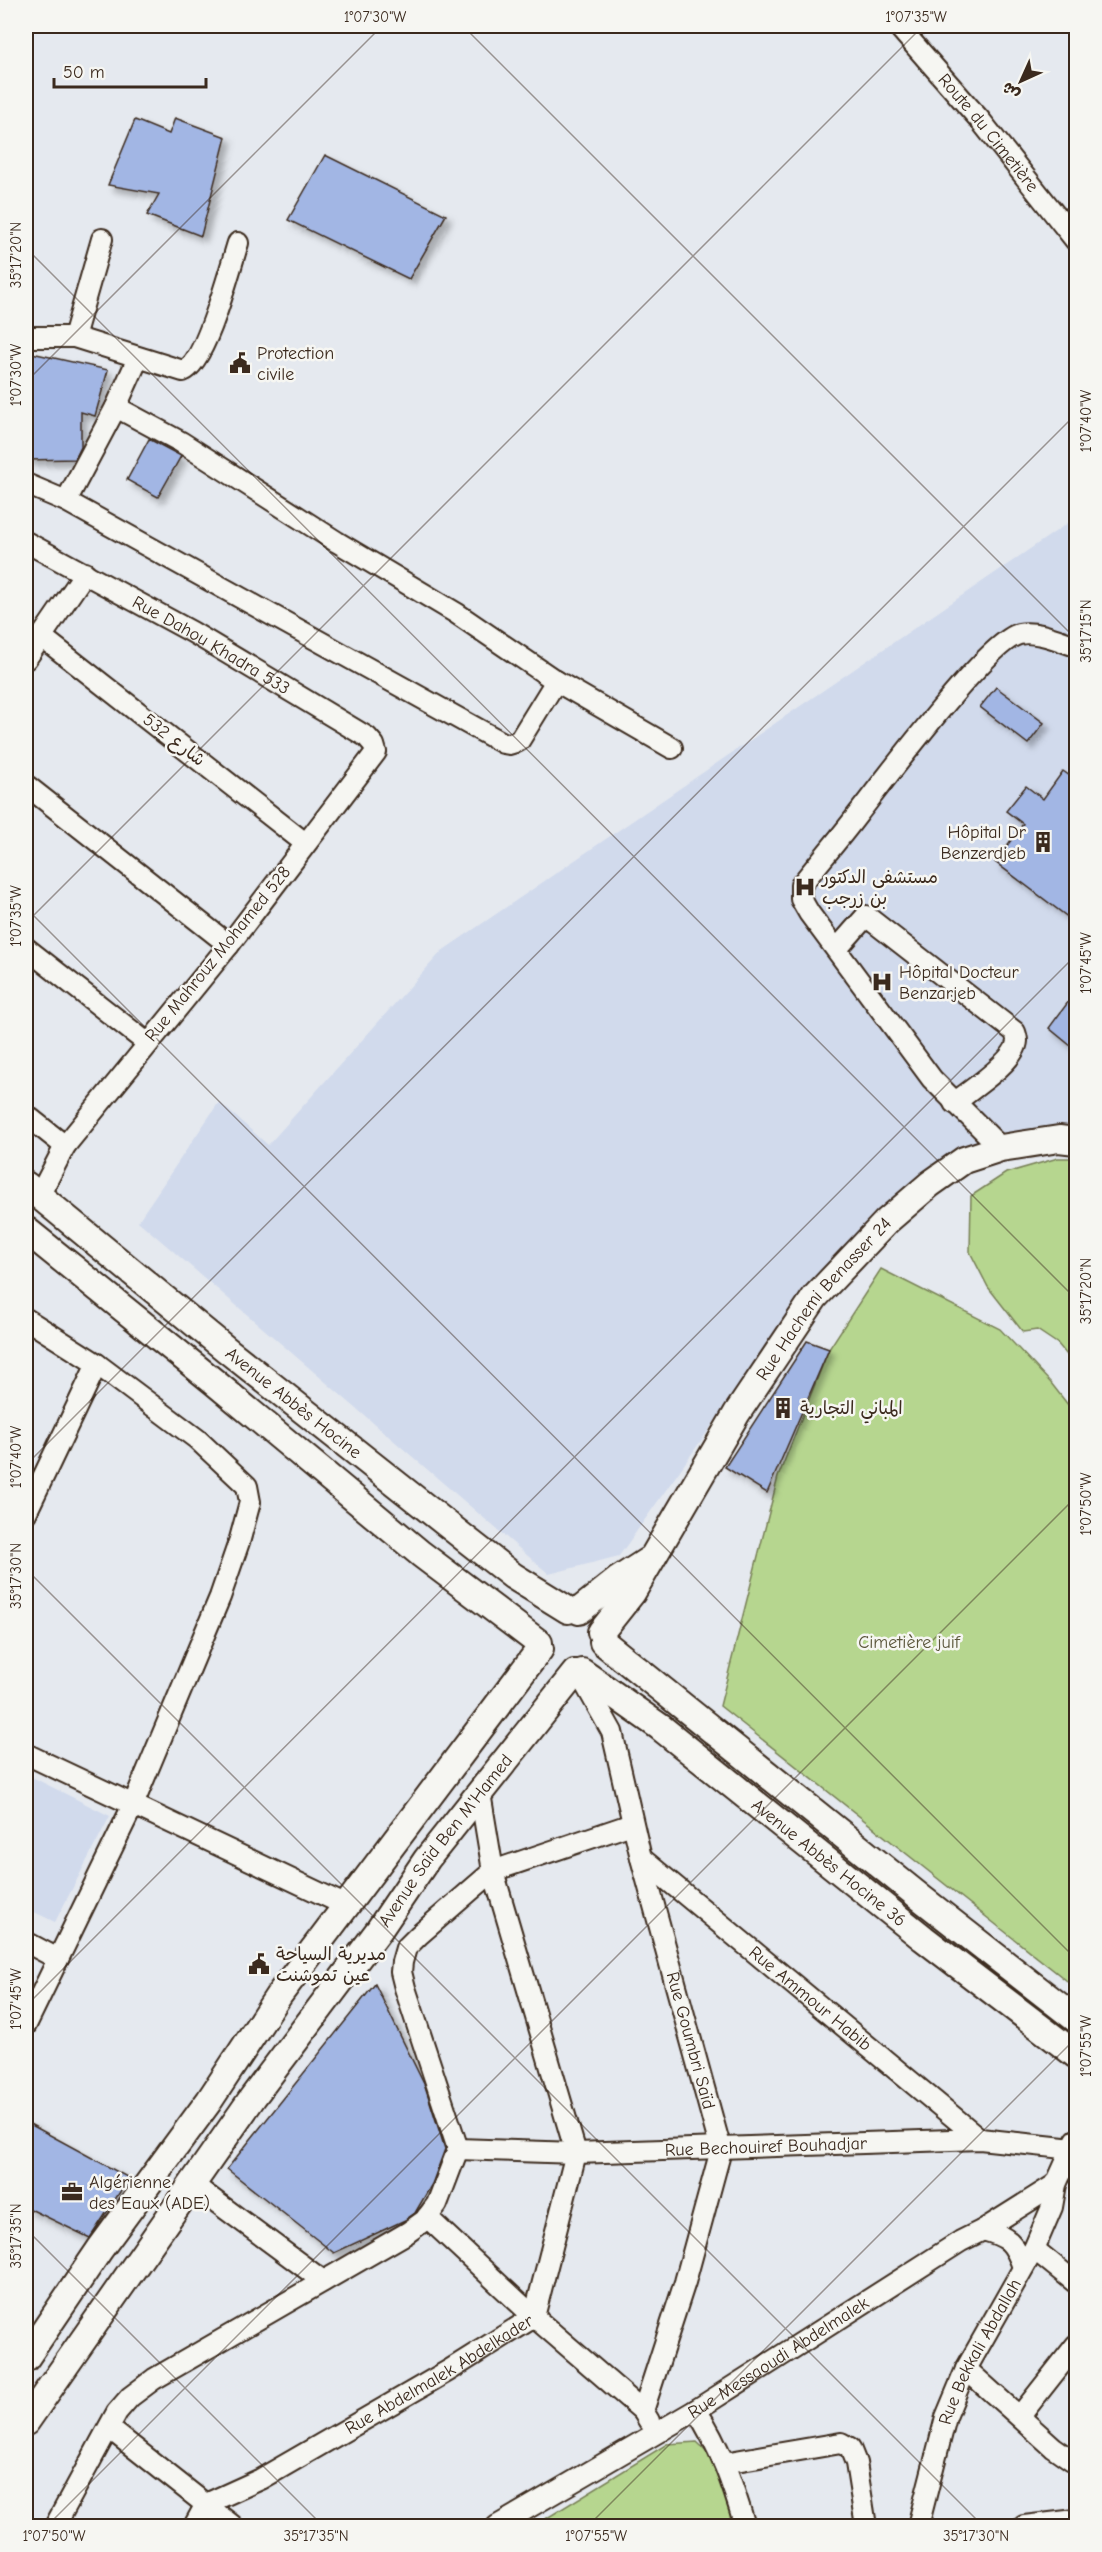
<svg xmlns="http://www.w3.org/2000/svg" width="1102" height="2552" font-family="'Comic Neue','Playpen Sans Arabic',sans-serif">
  <defs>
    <filter id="shadow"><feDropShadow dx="5.5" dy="5.5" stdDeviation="3" flood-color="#0004"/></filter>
  </defs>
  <rect width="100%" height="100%" fill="#e5e9ef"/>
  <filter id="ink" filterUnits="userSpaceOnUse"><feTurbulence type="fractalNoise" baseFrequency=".0167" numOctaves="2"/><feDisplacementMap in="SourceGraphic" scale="12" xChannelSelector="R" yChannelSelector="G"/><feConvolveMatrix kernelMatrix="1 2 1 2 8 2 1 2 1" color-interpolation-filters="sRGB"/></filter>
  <g filter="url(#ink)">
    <path fill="#d1daec" d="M1068,523L1076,527V1136L985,1147L821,1272L619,1556L549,1574L138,1221L219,1102L268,1145L442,951Z
      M26,1774L110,1816L55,1922L26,1908Z"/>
    <path fill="#b6d68f" stroke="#788056" stroke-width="1.5" d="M1058,1158H1076V1223L1072,1241L1076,1245V1366L1058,1344L1037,1330L1023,1332L988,1287L970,1252L971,1196L1006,1173Z
      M881,1269L1000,1329L1051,1383L1076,1415V1988L720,1706L778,1477L829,1349Z
      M697,2442L720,2464L736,2526H534L667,2444Z"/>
    <path fill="#a2b6e4" stroke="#3b2a1e" stroke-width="1.5" filter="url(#shadow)" d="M175,118L226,137L201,236L147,215L159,194L108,185L135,120L169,134Z
      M325,155L446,215L409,279L288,220Z
      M32,353L108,370L95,416L81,412V447L75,459L26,460V391H28Z
      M149,439L181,456L158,497L127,480Z
      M996,687L1044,723L1028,744L980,707Z
      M1063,771L1077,781V924L995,862L1023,824L1006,811L1026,786L1043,799Z
      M1077,990V1051L1049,1028Z
      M807,1341L829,1349L767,1493L725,1467Z
      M375,1984L425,2086L445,2149L432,2184L415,2213L405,2220L334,2253L227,2169Z
      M26,2122L129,2178L90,2238L26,2207Z"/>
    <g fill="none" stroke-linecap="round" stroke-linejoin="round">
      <defs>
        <g id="minor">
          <path id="s1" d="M898,26L980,120L1076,241"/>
          <path d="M26,337H74L102,239"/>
          <path d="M74,337L183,371C206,363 230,268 238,243"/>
          <path d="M116,407L181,442L337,542L456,613L556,681"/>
          <path d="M26,484L66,501L503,743L509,744L519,741L556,681L672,748"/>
          <path d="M66,501L116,407L138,358"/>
          <path id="s2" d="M26,542L192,632L367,737L374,745L376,752L229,945L65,1146L39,1196"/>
          <path d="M42,637L305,843"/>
          <path d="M26,659L85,573"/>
          <path d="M26,785L229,945"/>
          <path d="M26,948L147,1043"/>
          <path d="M837,949L866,916L1015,1032C1016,1035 1017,1038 1017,1041C1016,1061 969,1091 954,1103"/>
          <path d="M26,1115L65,1146"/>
          <path d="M1001,1148L932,1079L809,913L801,899V885C820,861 840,838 858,814C883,782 987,642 1019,634C1036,630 1060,641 1076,646"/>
          <path d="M26,1319L97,1364L197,1439L247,1486L250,1502L240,1539L220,1597L133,1805L26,2025"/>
          <path d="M26,1513L97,1364"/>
          <path id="s3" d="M579,1673L612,1732L641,1858L721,2150L685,2282L643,2411"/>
          <path d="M26,1754L347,1906"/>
          <path id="s4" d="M641,1858L980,2139"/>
          <path d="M26,1942L58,1959"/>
          <path id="s5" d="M458,2149L576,2153L980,2139L1073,2149"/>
          <path d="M192,2184L323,2281"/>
          <path d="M427,2217L534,2317L643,2411L649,2421"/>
          <path d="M983,2230C1009,2237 1014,2242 1023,2267"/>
          <path d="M1034,2249L1076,2283"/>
          <path d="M966,2369L1053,2447L1076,2463"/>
          <path d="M696,2410C720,2446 733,2485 745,2526"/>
          <path d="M1020,2416L1076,2345"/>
          <path d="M109,2428L233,2526"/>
          <path d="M724,2463L841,2443L850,2448L856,2463L866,2526"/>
          <path d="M55,2526L117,2412L130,2397L154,2379L407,2233L425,2220L437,2204L458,2149L405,1988L401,1972L402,1962L406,1948L419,1935L493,1871L632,1824"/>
          <path id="s6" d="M194,2526L206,2504L261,2479L448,2371L534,2317L576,2153L493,1871L480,1793"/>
          <path id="s7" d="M497,2526L696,2410L961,2241L983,2230L1056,2184"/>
          <path id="s8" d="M918,2526L946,2417L966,2369L1034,2249L1052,2207L1056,2184L1076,2140"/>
          <path d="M1024,2526L1076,2520"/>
        </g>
        <g id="major">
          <path id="s9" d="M26,1185L227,1350L467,1540L513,1576L568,1610"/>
          <path d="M26,1230L213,1381L421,1554L539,1643"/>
          <path d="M579,1611L618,1580L649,1560"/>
          <path id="s10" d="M601,1632L632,1593L737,1413L815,1297L887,1221L930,1184L964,1160L1001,1148L1059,1139L1076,1141"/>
          <path d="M603,1642L921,1898L1076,2019"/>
          <path id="s11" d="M582,1672L660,1727L923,1938L1076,2055"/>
          <path d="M26,2358L100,2249L209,2101L279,1995L540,1649"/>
          <path id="s12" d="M26,2422L253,2097L379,1930L427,1859L575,1673"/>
        </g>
      </defs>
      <use href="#minor" stroke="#3b2a1e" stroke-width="24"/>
      <use href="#major" stroke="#3b2a1e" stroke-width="30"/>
      <use href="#minor" stroke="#f6f6f2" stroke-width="20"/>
      <use href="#major" stroke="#f6f6f2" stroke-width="26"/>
    </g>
  </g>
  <path fill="none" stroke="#3b2a1e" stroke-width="1.5" stroke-opacity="0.45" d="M463,26L1076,639M26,248L1076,1299M26,382L382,26M26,908L1076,1959M26,923L923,26M26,1465L1076,414M26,1569L983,2526M26,2006L1076,955M26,2229L323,2526M47,2526L1076,1497M588,2526L1076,2038"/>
  <defs>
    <symbol id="civic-bare" viewBox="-9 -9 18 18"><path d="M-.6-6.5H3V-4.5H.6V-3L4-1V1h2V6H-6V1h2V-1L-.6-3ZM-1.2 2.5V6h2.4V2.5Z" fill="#3b2a1e" stroke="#f6f6f2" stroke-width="2.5" paint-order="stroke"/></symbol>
    <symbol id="building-bare" viewBox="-9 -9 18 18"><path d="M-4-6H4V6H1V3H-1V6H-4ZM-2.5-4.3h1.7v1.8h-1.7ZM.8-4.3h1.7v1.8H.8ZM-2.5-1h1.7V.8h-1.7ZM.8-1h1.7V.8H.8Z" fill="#3b2a1e" stroke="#f6f6f2" stroke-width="2.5" paint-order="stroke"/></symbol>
    <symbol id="hospital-bare" viewBox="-9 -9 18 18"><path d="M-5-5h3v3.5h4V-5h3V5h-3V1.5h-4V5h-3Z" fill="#3b2a1e" stroke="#f6f6f2" stroke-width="2.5" paint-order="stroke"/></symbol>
    <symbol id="office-bare" viewBox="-9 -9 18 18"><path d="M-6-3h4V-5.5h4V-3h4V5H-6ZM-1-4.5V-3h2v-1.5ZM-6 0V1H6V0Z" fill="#3b2a1e" stroke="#f6f6f2" stroke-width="2.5" paint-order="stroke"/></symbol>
  </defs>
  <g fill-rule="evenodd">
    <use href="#civic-bare" x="225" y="348" width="30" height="30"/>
    <use href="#building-bare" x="1028" y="827" width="30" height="30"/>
    <use href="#hospital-bare" x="790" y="872" width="30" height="30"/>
    <use href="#hospital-bare" x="867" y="967" width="30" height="30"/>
    <use href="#building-bare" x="768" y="1393" width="30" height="30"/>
    <use href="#civic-bare" x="244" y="1949" width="30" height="30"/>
    <use href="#office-bare" x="57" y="2177" width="30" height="30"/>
  </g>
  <g text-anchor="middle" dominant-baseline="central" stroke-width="5" stroke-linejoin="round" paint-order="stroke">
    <g font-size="18" fill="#3b2a1e" stroke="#f6f6f2">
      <text stroke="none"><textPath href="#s1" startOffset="140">Route du Cimetière</textPath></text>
      <text stroke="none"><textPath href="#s2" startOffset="212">Rue Dahou Khadra 533</textPath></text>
      <text transform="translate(174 740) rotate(38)">532 شارع</text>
      <text transform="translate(218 954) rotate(-51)">Rue Mahrouz Mohamed 528</text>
      <text stroke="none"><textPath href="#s10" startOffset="402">Rue Hachemi Benasser 24</textPath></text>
      <text stroke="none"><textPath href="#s9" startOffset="345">Avenue Abbès Hocine</textPath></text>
      <text stroke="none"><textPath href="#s12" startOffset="717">Avenue Saïd Ben M'Hamed</textPath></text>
      <text stroke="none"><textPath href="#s11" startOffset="312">Avenue Abbès Hocine 36</textPath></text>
      <text stroke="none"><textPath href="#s4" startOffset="220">Rue Ammour Habib</textPath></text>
      <text stroke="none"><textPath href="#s3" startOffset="386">Rue Goumbri Saïd</textPath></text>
      <text stroke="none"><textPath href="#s5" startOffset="308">Rue Bechouiref Bouhadjar</textPath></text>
      <text stroke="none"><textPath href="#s8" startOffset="186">Rue Bekkali Abdallah</textPath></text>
      <text stroke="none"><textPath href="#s7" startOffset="328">Rue Messaoudi Abdelmalek</textPath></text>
      <text stroke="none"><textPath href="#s6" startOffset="292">Rue Abdelmalek Abdelkader</textPath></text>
    </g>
    <g font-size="18" fill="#3b2a1e" stroke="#f6f6f2" text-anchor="start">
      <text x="257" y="353">Protection<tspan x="257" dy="21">civile</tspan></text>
      <text x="1026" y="832" text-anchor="end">Hôpital Dr<tspan x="1026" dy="21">Benzerdjeb</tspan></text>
      <text x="822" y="877">مستشفى الدكتور<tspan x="822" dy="21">بن زرجب</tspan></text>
      <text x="899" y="972">Hôpital Docteur<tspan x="899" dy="21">Benzarjeb</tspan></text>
      <text x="800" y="1408">المباني التجارية</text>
      <text x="276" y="1954">مديرية السياحة<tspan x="276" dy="21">عين تموشنت</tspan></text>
      <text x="89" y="2182">Algérienne<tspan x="89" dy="21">des Eaux (ADE)</tspan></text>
    </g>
    <g font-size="18" fill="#5a553a" stroke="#f6f6f2">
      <text x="909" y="1642">Cimetière juif</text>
    </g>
  </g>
  <rect width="1102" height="2552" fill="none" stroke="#f6f6f2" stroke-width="66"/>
  <g transform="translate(1021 81) rotate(225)" stroke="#f6f6f2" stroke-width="4.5" paint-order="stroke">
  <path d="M0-4.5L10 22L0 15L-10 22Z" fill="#3b2a1e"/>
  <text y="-9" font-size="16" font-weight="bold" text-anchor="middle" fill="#3b2a1e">ش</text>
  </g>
  <path d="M54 78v9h152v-9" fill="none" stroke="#3b2a1e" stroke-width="3"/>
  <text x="63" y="78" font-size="18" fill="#3b2a1e" stroke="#f6f6f2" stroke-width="4.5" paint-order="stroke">50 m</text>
  <rect x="33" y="33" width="1036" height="2486" fill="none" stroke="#3b2a1e" stroke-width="2"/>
  <g font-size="15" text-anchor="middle" fill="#3b2a1e">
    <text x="375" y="22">1°07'30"W</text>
    <text x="916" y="22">1°07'35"W</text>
    <text transform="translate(16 255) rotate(-90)" y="5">35°17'20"N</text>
    <text transform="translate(16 375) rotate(-90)" y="5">1°07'30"W</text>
    <text transform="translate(1086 421) rotate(-90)" y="5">1°07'40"W</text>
    <text transform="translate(1086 631) rotate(-90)" y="5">35°17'15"N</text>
    <text transform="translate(16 916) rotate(-90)" y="5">1°07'35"W</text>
    <text transform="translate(1086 963) rotate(-90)" y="5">1°07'45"W</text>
    <text transform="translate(1086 1291) rotate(-90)" y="5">35°17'20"N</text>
    <text transform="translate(16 1457) rotate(-90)" y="5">1°07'40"W</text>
    <text transform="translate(1086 1504) rotate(-90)" y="5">1°07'50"W</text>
    <text transform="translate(16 1576) rotate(-90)" y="5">35°17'30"N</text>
    <text transform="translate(16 1999) rotate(-90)" y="5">1°07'45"W</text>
    <text transform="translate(1086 2046) rotate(-90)" y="5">1°07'55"W</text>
    <text transform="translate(16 2236) rotate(-90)" y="5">35°17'35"N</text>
    <text x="54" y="2541">1°07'50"W</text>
    <text x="316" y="2541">35°17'35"N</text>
    <text x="596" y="2541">1°07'55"W</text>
    <text x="976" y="2541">35°17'30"N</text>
  </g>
</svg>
